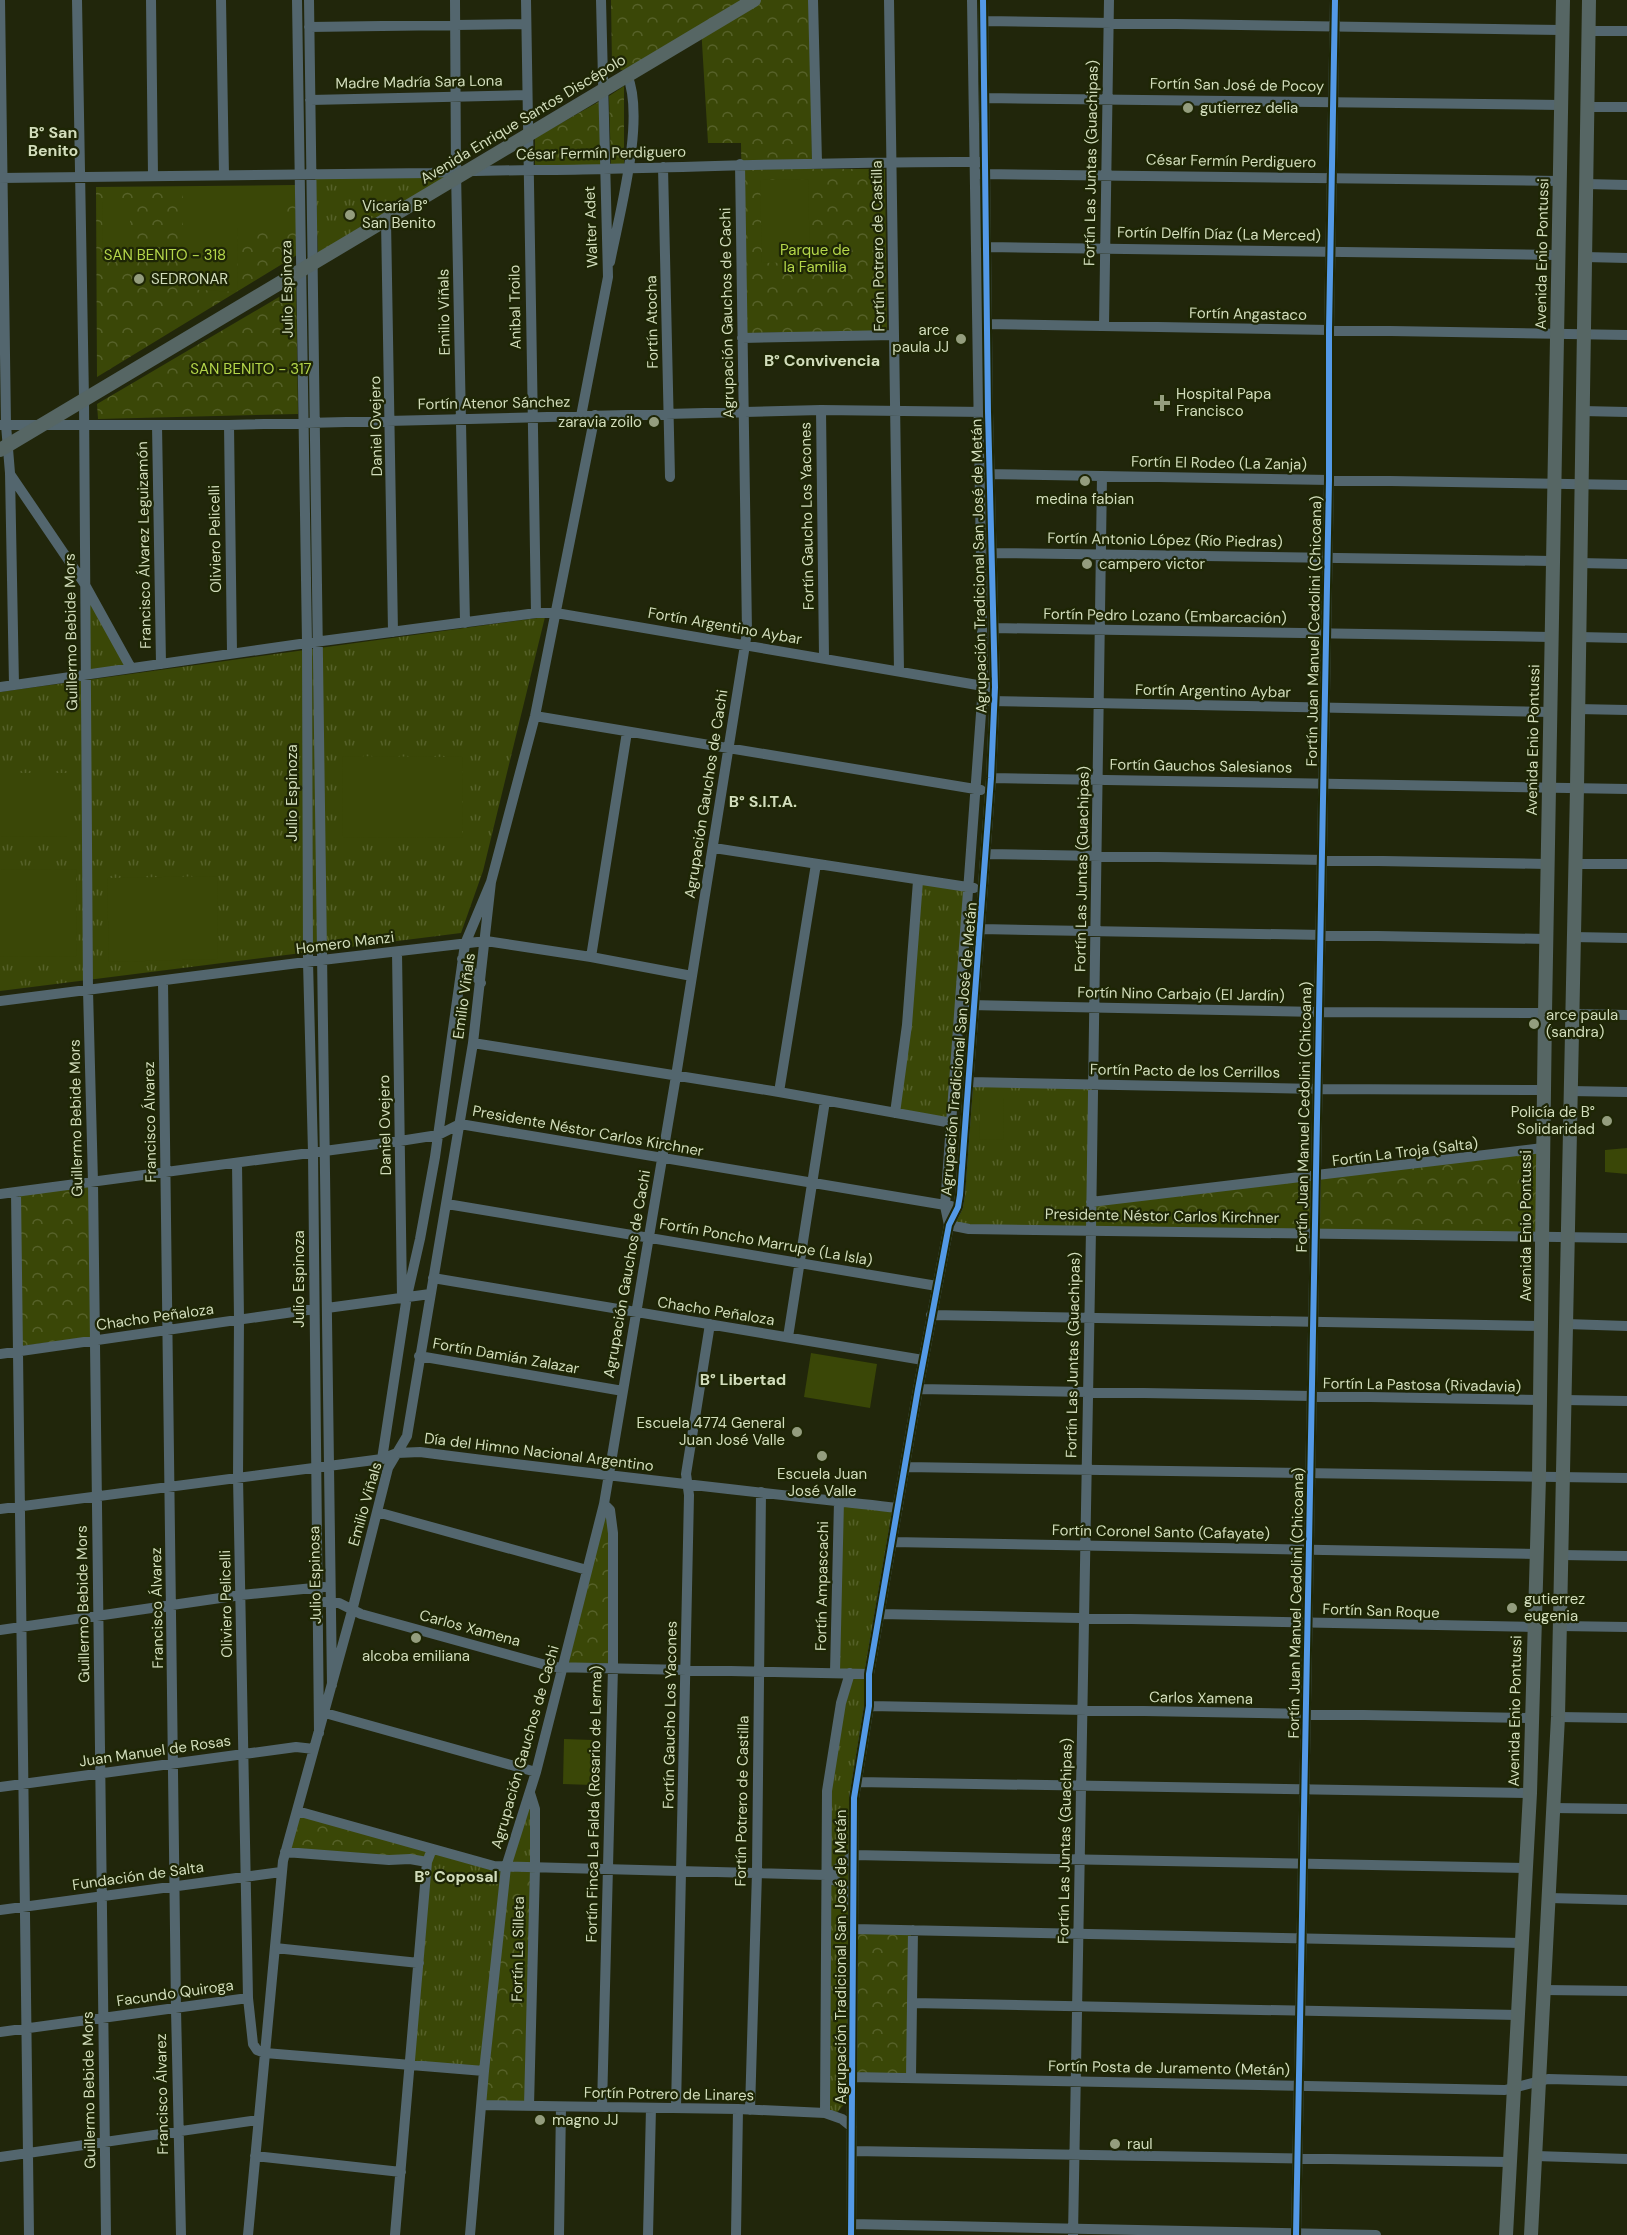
<svg xmlns="http://www.w3.org/2000/svg" width="1627" height="2235" font-family="'DM Sans',sans-serif">
  <defs>
    <pattern id="grass-tufts" width="24" height="20" patternUnits="userSpaceOnUse" patternTransform="scale(1.5)"><rect width="24" height="20" fill="#3a4707"/><path d="M3 7l-1-3M5 7V3M7 7l1-3M15 17l-1-3M17 17v-4M19 17l1-3" fill="none" stroke="#566129"/></pattern>
    <pattern id="forest-crowns" width="20" height="18" patternUnits="userSpaceOnUse" patternTransform="scale(1.5)"><rect width="20" height="18" fill="#3a4707"/><path d="M2 6a3 3 0 1 1 6 0M12 15a3 3 0 1 1 6 0" fill="none" stroke="#566129"/></pattern>
  </defs>
  <rect width="100%" height="100%" fill="#21260b"/>
  <path fill="url(#grass-tufts)" d="M450,175L318,253L315,177Z
    M87,593L128,666L90,672Z
    M545,617L483,871L461,933L0,991V692Z
    M918,881L969,888L952,1123L895,1113Z
    M969,1082L1092,1083L1091,1230L969,1229L955,1222Z
    M839,1501L898,1508L854,1798L852,2095L834,2116L825,2113L827,1791L850,1673L835,1672Z
    M530,1793L535,1867L484,2071L411,2065L432,1849L506,1867Z"/>
  <path fill="url(#forest-crowns)" d="M611,0H810L812,169H885L887,331L744,333L741,143H708L701,26L624,71L612,66Z
    M624,86V166H611L609,96Z
    M600,101L602,168H535V138Z
    M295,185L297,255L97,377L96,187Z
    M296,287L298,414L98,419L97,404Z
    M1540,1149V1233L1318,1230L1319,1176Z
    M1312,1178L1311,1231L1094,1227V1204Z
    M90,1186V1337L22,1346L19,1195Z
    M604,1504L612,1518L613,1667H564Z
    M297,1811L432,1849L427,1862L285,1852Z
    M506,1867H535L529,2106L482,2105Z
    M855,1932H911L909,2075L854,2074Z"/>
  <path fill="#3a4707" d="M808,179L810,262L762,263L760,180Z
    M183,192H287V228H238L237,292L183,289Z
    M102,202H130V251H103Z
    M343,756L463,757L462,838L342,837Z
    M0,773H67V837L0,836Z
    M76,869L77,956L0,957V870Z
    M217,876L218,959L109,962L107,878Z
    M980,1098H1004L1003,1140L979,1139Z
    M1627,1148V1174L1605,1172V1150Z
    M811,1353L877,1364L870,1408L804,1397Z
    M564,1739L593,1740L592,1785L563,1784Z"/>
  <g fill="none" stroke-linecap="round" stroke-linejoin="round">
    <path stroke="#53666e" stroke-width="10" d="M0,0L6,425L10,473L14,685
      M77,0L84,399L88,990L93,1182L106,2235
      M151,0L153,176
      M221,0L224,175
      M297,0L307,643L308,962L313,1152L319,1733
      M309,0L332,1685
      M455,0L456,172L465,623
      M526,0L536,613
      M813,0L817,162
      M889,0L899,671
      M984,21L1562,30
      M309,27L526,24
      M1588,31H1627
      M985,98L1561,105
      M310,100L527,95
      M1587,107H1627
      M663,167L670,477
      M981,174L1559,181
      M0,178L431,173C488,169 546,171 603,169C729,166 854,161 980,162
      M1585,184L1627,185
      M386,220L393,632
      M987,247L1558,255
      M1585,257L1627,258
      M610,262C619,215 646,118 627,75
      M984,324L1627,335
      M1104,326L1109,0
      M742,338L894,335
      M821,410L824,657
      M1582,411L1627,412
      M581,416L608,277L601,0
      M0,425H229L821,410L985,412
      M157,425L161,664
      M229,425L232,653
      M10,474L84,583L131,668
      M983,474L1627,485
      M992,553L1552,561
      M1579,563L1627,564
      M994,628L1551,637
      M1578,637L1627,638
      M0,687L307,643L536,613H556L989,687
      M989,701L1551,712
      M1577,709L1627,710
      M535,716L981,790
      M991,778L1627,789
      M714,848L974,888
      M986,854L1547,864
      M1575,864H1627
      M980,929L1547,939
      M1573,937L1627,938
      M397,952L402,1297
      M591,957L627,732
      M462,959L481,983
      M163,981L176,2009L181,2235
      M0,1001L322,960L486,941L591,957L692,976
      M969,1005L1318,1012L1545,1013
      M1572,1014L1627,1015
      M473,1043L779,1092L952,1123
      M969,1082L1317,1089L1544,1090
      M1570,1091L1627,1092
      M779,1092L816,864
      M895,1113L907,1025L918,881
      M237,1163L239,1319L238,1477L248,1998L253,2044L257,2050L265,2053L484,2071
      M16,1192L29,2235
      M0,1194L400,1141L438,1135L460,1124L951,1206
      M1091,1202L1543,1148
      M447,1204L937,1286
      M949,1225L945,1206L983,686L972,0
      M949,1225L969,1229L1627,1238
      M433,1278L923,1360
      M327,1308L430,1294
      M931,1315L1542,1326
      M1566,1324L1627,1326
      M788,1337L825,1101
      M0,1354L314,1309
      M419,1356L623,1391
      M918,1389L1540,1400
      M1564,1400L1627,1401
      M382,1459L407,1296L420,1239L435,1157L465,944L491,882L535,716L595,415
      M905,1467L1627,1478
      M0,1509L382,1459L397,1453L420,1452C579,1473 738,1490 898,1508
      M377,1512L587,1570
      M892,1542L1537,1554
      M1561,1555L1627,1556
      M324,1602L339,1603L361,1614L553,1667L869,1674
      M880,1614L1534,1627
      M1560,1626L1627,1627
      M0,1630L241,1595L324,1587
      M835,1672L839,1501
      M869,1706L1532,1718
      M325,1713L536,1772
      M1558,1717L1627,1718
      M857,1782L1530,1793
      M0,1787L296,1747L314,1749
      M1553,1808L1627,1809
      M297,1811L494,1866L826,1875L841,1884L851,1901
      M285,1852L389,1860L410,1859L427,1862
      M826,1875L835,1871L853,1855L1525,1868
      M1549,1898L1627,1900
      M0,1910L281,1872
      M853,1929L1522,1943
      M275,1948L419,1963
      M1544,1990L1627,1991
      M912,2003L1518,2015
      M0,2032L248,1998
      M852,2077L1505,2090L1548,2079L1627,2081
      M911,2077L913,1930
      M482,2105L738,2109L825,2113L842,2119L852,2127
      M529,2106L535,1867V1809L530,1793
      M602,2107L613,1667V1533L610,1510L604,1504
      M676,2108L689,1495L686,1474L710,1324
      M750,2110L757,1872L761,1492
      M825,2113L827,1791L841,1703L850,1673
      M852,2151L1509,2162
      M255,2156L401,2172
      M1536,2156L1627,2159
      M0,2157L258,2120
      M851,2224L1376,2235
      M248,2235L283,1861L352,1611L388,1468L407,1436L473,1043L491,882
      M395,2235L427,1862L432,1849
      M470,2235L484,2071L506,1867L536,1772L604,1504L676,1076L745,645L747,632L740,164
      M559,2235L561,2107
      M648,2235L651,2108
      M736,2235L738,2109
      M851,2235L854,1798L869,1706V1674L918,1389L949,1225L958,1207L960,1195L991,778L995,687L988,412L983,0
      M1073,2235L1091,1230L1102,476
      M1296,2235L1329,480V330L1335,0"/>
    <path stroke="#566664" stroke-width="14" d="M0,450L754,0
      M1506,2235L1530,1793L1539,1477L1545,1013L1563,0
      M1531,2235L1558,1717L1577,788L1589,0"/>
    <defs>
      <path id="cycleway" d="M851,2235L854,1798L869,1706V1674L918,1389L949,1225L958,1207L960,1195L991,778L995,687L988,412L983,0
        M1296,2235L1329,480V330L1335,0"/>
    </defs>
    <use href="#cycleway" stroke="#1e2605" stroke-width="10"/>
    <use href="#cycleway" stroke="#5399e6" stroke-width="6"/>
  </g>
  <g fill="#949d7e" stroke="#1e2605" stroke-width="2">
    <circle cx="1188" cy="108" r="6"/>
    <circle cx="350" cy="215" r="6"/>
    <circle cx="139" cy="279" r="6"/>
    <circle cx="961" cy="339" r="6"/>
    <path d="M1159 394h6v6h6v6h-6v6h-6v-6h-6v-6h6z"/>
    <circle cx="654" cy="422" r="6"/>
    <circle cx="1085" cy="481" r="6"/>
    <circle cx="1087" cy="564" r="6"/>
    <circle cx="1534" cy="1024" r="6"/>
    <circle cx="1607" cy="1121" r="6"/>
    <circle cx="797" cy="1432" r="6"/>
    <circle cx="822" cy="1456" r="6"/>
    <circle cx="1512" cy="1608" r="6"/>
    <circle cx="416" cy="1638" r="6"/>
    <circle cx="540" cy="2120" r="6"/>
    <circle cx="1115" cy="2144" r="6"/>
  </g>
  <g text-anchor="middle" dominant-baseline="central" stroke-width="4.5" stroke-linejoin="round" paint-order="stroke">
    <g font-size="15" fill="#d2ddbc" stroke="#1e2605">
      <text transform="translate(419 82) rotate(-1)">Madre Madría Sara Lona</text>
      <text transform="translate(1237 85) rotate(1)">Fortín San José de Pocoy</text>
      <text transform="translate(523 119) rotate(-31)">Avenida Enrique Santos Discépolo</text>
      <text transform="translate(601 153) rotate(-1)">César Fermín Perdiguero</text>
      <text transform="translate(1231 161) rotate(1)">César Fermín Perdiguero</text>
      <text transform="translate(1091 163) rotate(-89)">Fortín Las Juntas (Guachipas)</text>
      <text transform="translate(591 227) rotate(-92)">Walter Adet</text>
      <text transform="translate(1219 234) rotate(1)">Fortín Delfín Díaz (La Merced)</text>
      <text transform="translate(878 246) rotate(-91)">Fortín Potrero de Castilla</text>
      <text transform="translate(1542 254) rotate(-89)">Avenida Enio Pontussi</text>
      <text transform="translate(287 289) rotate(-91)">Julio Espinoza</text>
      <text transform="translate(515 307) rotate(-91)">Anibal Troilo</text>
      <text transform="translate(444 312) rotate(-91)">Emilio Viñals</text>
      <text transform="translate(727 313) rotate(-91)">Agrupación Gauchos de Cachi</text>
      <text transform="translate(1248 314) rotate(1)">Fortín Angastaco</text>
      <text transform="translate(652 322) rotate(-91)">Fortín Atocha</text>
      <text transform="translate(494 403) rotate(-1)">Fortín Atenor Sánchez</text>
      <text transform="translate(376 426) rotate(-91)">Daniel Ovejero</text>
      <text transform="translate(1219 463) rotate(1)">Fortín El Rodeo (La Zanja)</text>
      <text transform="translate(807 516) rotate(-91)">Fortín Gaucho Los Yacones</text>
      <text transform="translate(215 539) rotate(-91)">Oliviero Pelicelli</text>
      <text transform="translate(1165 540) rotate(1)">Fortín Antonio López (Río Piedras)</text>
      <text transform="translate(144 545) rotate(-91)">Francisco Álvarez Leguizamón</text>
      <text transform="translate(979 566) rotate(-91)">Agrupación Tradicional San José de Metán</text>
      <text transform="translate(1165 616) rotate(1)">Fortín Pedro Lozano (Embarcación)</text>
      <text transform="translate(725 626) rotate(10)">Fortín Argentino Aybar</text>
      <text transform="translate(1314 631) rotate(-89)">Fortín Juan Manuel Cedolini (Chicoana)</text>
      <text transform="translate(71 632) rotate(-91)">Guillermo Bebide Mors</text>
      <text transform="translate(1213 691) rotate(1)">Fortín Argentino Aybar</text>
      <text transform="translate(1533 740) rotate(-89)">Avenida Enio Pontussi</text>
      <text transform="translate(1201 766) rotate(1)">Fortín Gauchos Salesianos</text>
      <text transform="translate(292 793) rotate(-90)">Julio Espinoza</text>
      <text transform="translate(706 794) rotate(-81)">Agrupación Gauchos de Cachi</text>
      <text transform="translate(1082 869) rotate(-89)">Fortín Las Juntas (Guachipas)</text>
      <text transform="translate(345 943) rotate(-7)">Homero Manzi</text>
      <text transform="translate(1181 994) rotate(1)">Fortín Nino Carbajo (El Jardín)</text>
      <text transform="translate(464 996) rotate(-82)">Emilio Viñals</text>
      <text transform="translate(959 1049) rotate(-85)">Agrupación Tradicional San José de Metán</text>
      <text transform="translate(1185 1071) rotate(1)">Fortín Pacto de los Cerrillos</text>
      <text transform="translate(1304 1117) rotate(-89)">Fortín Juan Manuel Cedolini (Chicoana)</text>
      <text transform="translate(76 1118) rotate(-91)">Guillermo Bebide Mors</text>
      <text transform="translate(150 1122) rotate(-91)">Francisco Álvarez</text>
      <text transform="translate(385 1125) rotate(-91)">Daniel Ovejero</text>
      <text transform="translate(588 1131) rotate(10)">Presidente Néstor Carlos Kirchner</text>
      <text transform="translate(1405 1152) rotate(-7)">Fortín La Troja (Salta)</text>
      <text transform="translate(1162 1216) rotate(1)">Presidente Néstor Carlos Kirchner</text>
      <text transform="translate(1526 1226) rotate(-90)">Avenida Enio Pontussi</text>
      <text transform="translate(766 1242) rotate(10)">Fortín Poncho Marrupe (La Isla)</text>
      <text transform="translate(627 1274) rotate(-80)">Agrupación Gauchos de Cachi</text>
      <text transform="translate(299 1279) rotate(-90)">Julio Espinoza</text>
      <text transform="translate(716 1311) rotate(9)">Chacho Peñaloza</text>
      <text transform="translate(155 1317) rotate(-8)">Chacho Peñaloza</text>
      <text transform="translate(1073 1355) rotate(-89)">Fortín Las Juntas (Guachipas)</text>
      <text transform="translate(506 1356) rotate(10)">Fortín Damián Zalazar</text>
      <text transform="translate(1422 1385) rotate(1)">Fortín La Pastosa (Rivadavia)</text>
      <text transform="translate(539 1452) rotate(7)">Día del Himno Nacional Argentino</text>
      <text transform="translate(365 1504) rotate(-74)">Emilio Viñals</text>
      <text transform="translate(1161 1532) rotate(1)">Fortín Coronel Santo (Cafayate)</text>
      <text transform="translate(315 1575) rotate(-91)">Julio Espinosa</text>
      <text transform="translate(822 1586) rotate(-89)">Fortín Ampascachi</text>
      <text transform="translate(1296 1603) rotate(-89)">Fortín Juan Manuel Cedolini (Chicoana)</text>
      <text transform="translate(83 1604) rotate(-91)">Guillermo Bebide Mors</text>
      <text transform="translate(226 1604) rotate(-91)">Oliviero Pelicelli</text>
      <text transform="translate(157 1608) rotate(-91)">Francisco Álvarez</text>
      <text transform="translate(1381 1611) rotate(2)">Fortín San Roque</text>
      <text transform="translate(470 1628) rotate(15)">Carlos Xamena</text>
      <text transform="translate(1201 1698) rotate(1)">Carlos Xamena</text>
      <text transform="translate(1515 1711) rotate(-89)">Avenida Enio Pontussi</text>
      <text transform="translate(670 1715) rotate(-89)">Fortín Gaucho Los Yacones</text>
      <text transform="translate(525 1747) rotate(-74)">Agrupación Gauchos de Cachi</text>
      <text transform="translate(155 1751) rotate(-8)">Juan Manuel de Rosas</text>
      <text transform="translate(742 1801) rotate(-89)">Fortín Potrero de Castilla</text>
      <text transform="translate(594 1804) rotate(-89)">Fortín Finca La Falda (Rosario de Lerma)</text>
      <text transform="translate(1065 1841) rotate(-89)">Fortín Las Juntas (Guachipas)</text>
      <text transform="translate(138 1876) rotate(-8)">Fundación de Salta</text>
      <text transform="translate(518 1949) rotate(-89)">Fortín La Silleta</text>
      <text transform="translate(841 1957) rotate(-90)">Agrupación Tradicional San José de Metán</text>
      <text transform="translate(175 1993) rotate(-8)">Facundo Quiroga</text>
      <text transform="translate(1169 2068) rotate(1)">Fortín Posta de Juramento (Metán)</text>
      <text transform="translate(89 2090) rotate(-91)">Guillermo Bebide Mors</text>
      <text transform="translate(162 2094) rotate(-91)">Francisco Álvarez</text>
      <text transform="translate(669 2094) rotate(1)">Fortín Potrero de Linares</text>
    </g>
    <g font-size="15" fill="#d2ddbc" stroke="#1e2605" text-anchor="start">
      <text x="1200" y="108">gutierrez delia</text>
      <text x="362" y="206">Vicaría B°<tspan x="362" dy="17">San Benito</tspan></text>
      <text x="151" y="279">SEDRONAR</text>
      <text x="949" y="330" text-anchor="end">arce<tspan x="949" dy="17">paula JJ</tspan></text>
      <text x="1176" y="394">Hospital Papa<tspan x="1176" dy="17">Francisco</tspan></text>
      <text x="642" y="422" text-anchor="end">zaravia zoilo</text>
      <text x="1085" y="499" text-anchor="middle">medina fabian</text>
      <text x="1099" y="564">campero victor</text>
      <text x="1546" y="1015">arce paula<tspan x="1546" dy="17">(sandra)</tspan></text>
      <text x="1595" y="1112" text-anchor="end">Policía de B°<tspan x="1595" dy="17">Solidaridad</tspan></text>
      <text x="785" y="1423" text-anchor="end">Escuela 4774 General<tspan x="785" dy="17">Juan José Valle</tspan></text>
      <text x="822" y="1474" text-anchor="middle">Escuela Juan<tspan x="822" dy="17">José Valle</tspan></text>
      <text x="1524" y="1599">gutierrez<tspan x="1524" dy="17">eugenia</tspan></text>
      <text x="416" y="1656" text-anchor="middle">alcoba emiliana</text>
      <text x="552" y="2120">magno JJ</text>
      <text x="1127" y="2144">raul</text>
    </g>
    <g font-size="15" fill="#b4d64a" stroke="#1e2605">
      <text x="815" y="250">Parque de<tspan x="815" dy="17">la Familia</tspan></text>
      <text x="165" y="255">SAN BENITO - 318</text>
      <text x="251" y="369">SAN BENITO - 317</text>
    </g>
    <g font-size="16" font-weight="bold" fill="#d2ddbc" stroke="#1e2605">
      <text x="53" y="132">B° San<tspan x="53" dy="18">Benito</tspan></text>
      <text x="822" y="360">B° Convivencia</text>
      <text x="763" y="801">B° S.I.T.A.</text>
      <text x="743" y="1379">B° Libertad</text>
      <text x="456" y="1876">B° Coposal</text>
    </g>
  </g>
</svg>
